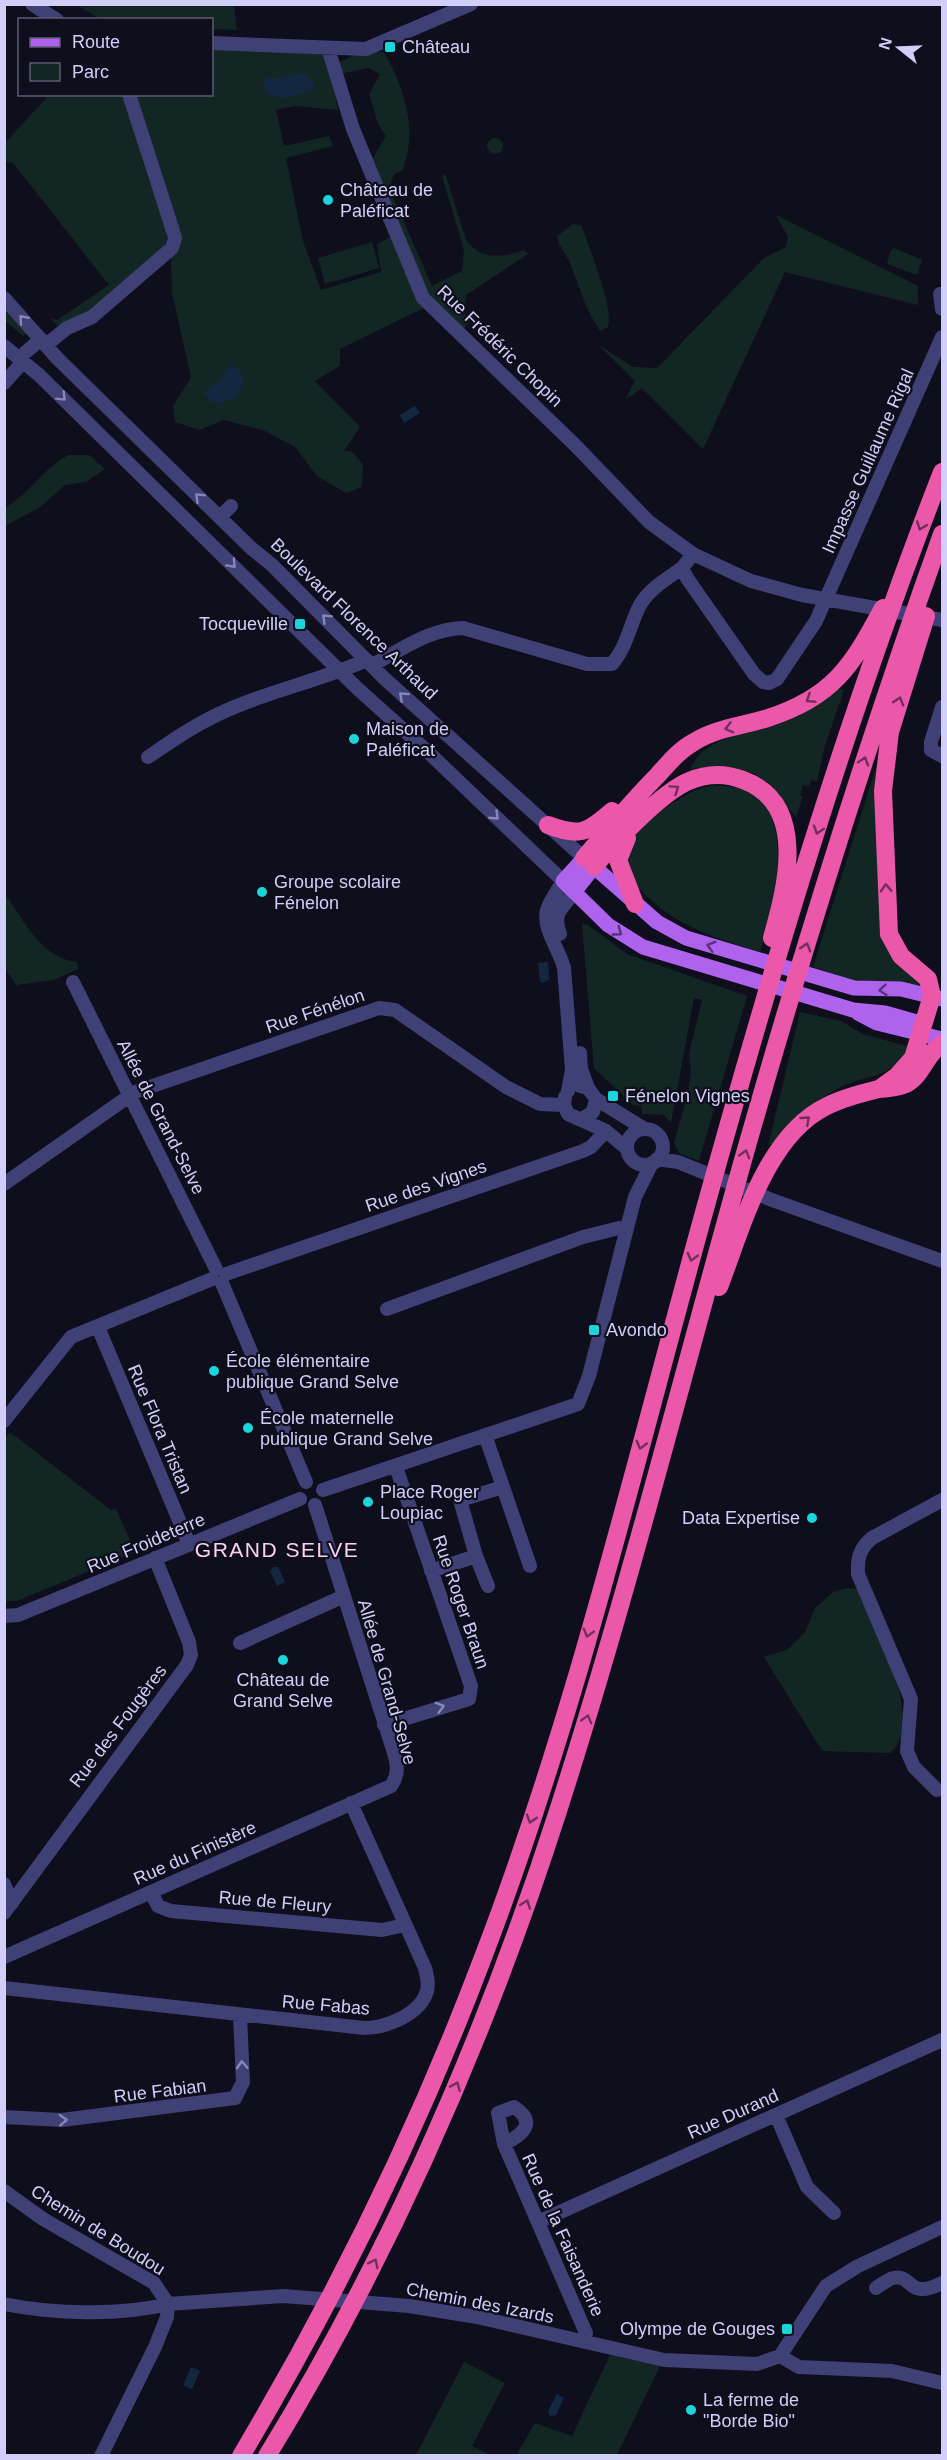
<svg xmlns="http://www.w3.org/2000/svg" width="947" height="2460" font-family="Arial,sans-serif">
  <rect width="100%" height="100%" fill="#0f0e1c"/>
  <path fill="#122623" d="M77,5H234L237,30L212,29V20L100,19Z
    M212,48L326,52L338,110L295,106L276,110L284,146L329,136L333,146L286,158L303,241L321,290L381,272L377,244L394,235L426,307L340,349V366L315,381L360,427L344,451H351L363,464L362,487L346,493L317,476L295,447L265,431L224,420L199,430L175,422L173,406L191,377L172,293L171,256L179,239L133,95L212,94Z
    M361,52H384C404,87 419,131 402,171L394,174L389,188L432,286L462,271L464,250L442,176L445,173L466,240C481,261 503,257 524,250L528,254L466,295L464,312L469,323L462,331L432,303L372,160L386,136L378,124L369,94L380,74L368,68L340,74L337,63Z
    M49,95H124L146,172L167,230L166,250L82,319L58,326L50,318L57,320L109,285L13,163L5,161L4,144Z
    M487 146a8 8 0 1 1 16 0a8 8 0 1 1-16 0Z
    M776,215L918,286V305L785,272L703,449L642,388L625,400L635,381L599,345L633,367L657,368L764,258L786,247L788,237Z
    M573,224L582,226C589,249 614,306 608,327L600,331C584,306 581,291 571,266C567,254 559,248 557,236Z
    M372,242L379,268L325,284L318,258Z
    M894,248L922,260L917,275L887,264L890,252Z
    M4,304L29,332L23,336L5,321Z
    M68,455H89L105,469L86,482L65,485L39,508L5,526V508C31,492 42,470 68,455Z
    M838,688L844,690L824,749L817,782L811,780L809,787L803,785L800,795L803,796L796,817L770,785L755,774L725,766L690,769C705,733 756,734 787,721C807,713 822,701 838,688Z
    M878,761L881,922L924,987L863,984L813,967Z
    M710,786C807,779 777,897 760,952C704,934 662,922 626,872C627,864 626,851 630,844C641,823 686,789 710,786Z
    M4,893C24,920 41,958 77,962L78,969L54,980L16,985L5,968Z
    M582,924L588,925L627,954L747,996L699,1161L679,1153L674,1143L688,1093L691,1072L689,1053L702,1000L694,998L671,1123L664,1115L642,1114L641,1106L633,1105L594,1068Z
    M800,1012L841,1021L863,1034L910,1047C887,1082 872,1072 839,1088C813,1101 794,1121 775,1143L768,1146Z
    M10,1432L111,1510L116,1508L135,1552L17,1601H5L4,1439Z
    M847,1588L858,1589C873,1625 928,1723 890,1753L822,1751L764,1657L788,1649L805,1632L815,1608L833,1592Z
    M610,2355L660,2366L617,2455L516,2456L535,2423L572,2436Z
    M464,2362L505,2383L472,2446L490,2455H416Z"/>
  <path fill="#132840" d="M302,73L315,82L310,91L285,98L269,95L263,88L265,79Z
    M231,364L240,370L243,383L236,397L220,403L210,401L204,393L223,377Z
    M415,406L420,413L404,423L400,415Z
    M548,962L549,980L542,983L540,981L538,963Z
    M273,1567H278L285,1582L277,1586L270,1571Z
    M191,2367L200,2371L192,2389L183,2385Z
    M557,2394L564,2398L556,2415L550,2416L548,2411Z"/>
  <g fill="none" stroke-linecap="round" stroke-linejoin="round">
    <path stroke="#3e4076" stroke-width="14" d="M32,4L57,20
      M212,43L366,49L471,4
      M328,48L353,129L423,298L576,446L649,522L693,554L751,581L802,595L942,620
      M940,294L942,309
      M4,298L57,358L251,548L272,565L385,679L584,858
      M46,345L67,328L92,317L172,248L175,238L172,228L129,94
      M4,346L39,375L358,689L427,751L563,881C558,890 550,900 547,910C542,929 560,950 564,968L572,1070L568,1091
      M19,358L41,339
      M4,383L23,362
      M220,517L231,506
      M693,554L682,568L687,578L754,674L763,682L769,683L777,679L816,621L942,337
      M372,665C401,650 429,629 463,628L587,664H612C627,647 630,624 640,605C649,589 668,578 682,568
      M942,707L931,742V750L942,756
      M148,757C166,745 184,732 203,722C254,694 314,683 367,660
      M560,934C552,911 562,910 574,892
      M73,982L216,1269
      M580,1053L581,1069L588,1088
      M580,1086L588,1088L596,1099L593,1112L582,1119
      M565,1097L564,1105L568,1114L606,1131L626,1148
      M596,1099L643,1128
      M627 1147a18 18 0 1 1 36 0a18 18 0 1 1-36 0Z
      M657,1159L678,1162L772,1200L942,1261
      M4,1184L135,1092L379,1008L395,1010L506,1087L540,1104L564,1105
      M226,1274L583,1151L591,1147L606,1131
      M222,1283L306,1482
      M387,1309L583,1237L619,1228L627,1229
      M98,1327L189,1544
      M4,1421L71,1337L212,1279
      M503,1487L530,1566
      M323,1490L578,1404L589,1376L635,1197L652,1163
      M476,1556L488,1586
      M431,1571L476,1556L460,1500L503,1487L485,1435
      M4,1616L18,1615L300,1499
      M240,1643L344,1596
      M384,1725L469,1699L471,1686L396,1467
      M937,1790L914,1767L907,1751L911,1699L858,1574C857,1558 860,1548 872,1538L942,1500
      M4,1884L12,1903
      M151,1892L158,1906L171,1911L382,1930L405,1925
      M4,1913L187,1665L191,1655L189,1642L155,1558
      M4,1957L391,1786C402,1771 395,1757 390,1740L315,1505
      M4,1988L364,2028C385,2028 420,2015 427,1991C429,1983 427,1976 425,1968L351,1803
      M776,2115L807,2187L834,2213
      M4,2117L62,2120L235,2098L243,2082L240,2015
      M504,2144C522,2135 538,2123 514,2107L498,2113L504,2144L586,2333L584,2341
      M4,2191L43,2219L154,2283L168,2304L167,2317L155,2347L101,2456
      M538,2222L942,2040
      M876,2288C881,2285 888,2279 893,2278C913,2273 907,2301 942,2283
      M4,2304C53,2314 120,2316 168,2304L283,2296L409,2306L477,2317L664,2360L757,2364L780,2356L799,2367L892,2371L942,2383
      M780,2356L826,2286L858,2266L942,2227"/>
    <path stroke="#af63ed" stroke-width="15" d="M574,892L594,867
      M858,1013L877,1023L942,1039
      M924,1024L885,1013L853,1010L643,947L608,925L563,881L584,858L657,922L686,938L854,988L901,989L942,999"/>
    <path stroke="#eb58aa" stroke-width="18" d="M548,825C580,837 587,833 612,811
      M627,838L618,860L635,904
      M584,858C608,830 631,802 657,776C668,764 679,750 694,742C716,728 743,726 768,718C833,697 852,666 883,608
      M594,867C612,844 662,792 689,781C706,774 725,773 743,780C809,804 786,888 772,938
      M879,1089L897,1076L913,1058L932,996L928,979L901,956L889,934L883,791L890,732L926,616
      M719,1287C742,1228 765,1136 827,1106C843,1098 862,1093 879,1089C887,1088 898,1088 906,1084C923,1075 926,1053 942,1044
      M241,2456C335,2298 417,2132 482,1960C577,1713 637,1453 708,1198C776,953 850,708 942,472
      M267,2456C390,2255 486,2035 558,1811C627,1596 682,1377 743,1160C803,949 868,740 942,534"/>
  </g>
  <defs><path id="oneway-chevron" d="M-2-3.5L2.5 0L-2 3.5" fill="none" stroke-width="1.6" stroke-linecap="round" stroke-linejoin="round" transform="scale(1.5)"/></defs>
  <g stroke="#8888b8">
    <use href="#oneway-chevron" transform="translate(23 319) rotate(-131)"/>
    <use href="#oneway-chevron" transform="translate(62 397) rotate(45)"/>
    <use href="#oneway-chevron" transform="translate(199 497) rotate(-136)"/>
    <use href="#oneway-chevron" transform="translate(232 564) rotate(47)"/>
    <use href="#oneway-chevron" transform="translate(326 618) rotate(-135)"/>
    <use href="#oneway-chevron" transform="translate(403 696) rotate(-138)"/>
    <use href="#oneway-chevron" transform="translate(495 816) rotate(43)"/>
    <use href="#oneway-chevron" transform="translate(440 1707) rotate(-16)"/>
    <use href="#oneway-chevron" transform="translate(242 2065) rotate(-93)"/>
    <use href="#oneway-chevron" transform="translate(63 2120) rotate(-3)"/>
  </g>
  <g stroke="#722f5c">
    <use href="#oneway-chevron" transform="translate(921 526) rotate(111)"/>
    <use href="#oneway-chevron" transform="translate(810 699) rotate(147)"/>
    <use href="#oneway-chevron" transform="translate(899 701) rotate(-73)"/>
    <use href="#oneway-chevron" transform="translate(729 728) rotate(165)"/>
    <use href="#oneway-chevron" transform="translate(864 761) rotate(-72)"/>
    <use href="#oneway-chevron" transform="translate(675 789) rotate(-34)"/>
    <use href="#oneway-chevron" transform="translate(818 830) rotate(108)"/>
    <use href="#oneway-chevron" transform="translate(886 888) rotate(-92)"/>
    <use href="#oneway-chevron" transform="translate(806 947) rotate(-73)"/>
    <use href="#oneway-chevron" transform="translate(806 1120) rotate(-41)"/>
    <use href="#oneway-chevron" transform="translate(745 1154) rotate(-74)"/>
    <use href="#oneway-chevron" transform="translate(692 1257) rotate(105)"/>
    <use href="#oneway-chevron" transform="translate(641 1445) rotate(105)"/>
    <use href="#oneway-chevron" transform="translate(588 1633) rotate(106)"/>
    <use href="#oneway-chevron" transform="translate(587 1719) rotate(-74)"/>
    <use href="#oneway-chevron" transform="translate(531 1819) rotate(108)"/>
    <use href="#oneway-chevron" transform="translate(526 1904) rotate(-70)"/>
    <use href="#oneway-chevron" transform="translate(456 2086) rotate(-66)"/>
    <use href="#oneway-chevron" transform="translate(374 2263) rotate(-63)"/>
  </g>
  <g stroke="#57347a">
    <use href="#oneway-chevron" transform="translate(618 932) rotate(36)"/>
    <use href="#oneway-chevron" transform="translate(711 946) rotate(-164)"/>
    <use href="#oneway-chevron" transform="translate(883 990) rotate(175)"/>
  </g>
  <g fill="#1ad6db" stroke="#0f0e1c" stroke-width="2">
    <rect x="384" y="41" width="12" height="12" rx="3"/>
    <circle cx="328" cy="200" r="6"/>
    <rect x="294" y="618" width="12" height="12" rx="3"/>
    <circle cx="354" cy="739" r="6"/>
    <circle cx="262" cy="892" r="6"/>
    <rect x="607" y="1090" width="12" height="12" rx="3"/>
    <rect x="588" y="1324" width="12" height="12" rx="3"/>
    <circle cx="214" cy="1371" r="6"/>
    <circle cx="248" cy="1428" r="6"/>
    <circle cx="368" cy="1502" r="6"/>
    <circle cx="812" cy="1518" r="6"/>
    <circle cx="283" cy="1660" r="6"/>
    <rect x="781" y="2323" width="12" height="12" rx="3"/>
    <circle cx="691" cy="2410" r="6"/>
  </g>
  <g text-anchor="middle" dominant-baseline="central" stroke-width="4.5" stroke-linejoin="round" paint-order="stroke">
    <g font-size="18" fill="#d1cff9" stroke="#0f0e1c" text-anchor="start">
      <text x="402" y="47">Château</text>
      <text x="340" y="190">Château de<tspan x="340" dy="21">Paléficat</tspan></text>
      <text x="288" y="624" text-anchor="end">Tocqueville</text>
      <text x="366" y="729">Maison de<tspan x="366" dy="21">Paléficat</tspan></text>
      <text x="274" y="882">Groupe scolaire<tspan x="274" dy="21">Fénelon</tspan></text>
      <text x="625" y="1096">Fénelon Vignes</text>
      <text x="606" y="1330">Avondo</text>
      <text x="226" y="1361">École élémentaire<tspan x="226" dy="21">publique Grand Selve</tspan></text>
      <text x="260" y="1418">École maternelle<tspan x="260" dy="21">publique Grand Selve</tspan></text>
      <text x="380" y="1492">Place Roger<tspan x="380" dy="21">Loupiac</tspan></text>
      <text x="800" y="1518" text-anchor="end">Data Expertise</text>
      <text x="283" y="1680" text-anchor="middle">Château de<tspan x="283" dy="21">Grand Selve</tspan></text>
      <text x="775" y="2329" text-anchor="end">Olympe de Gouges</text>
      <text x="703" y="2400">La ferme de<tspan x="703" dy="21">"Borde Bio"</tspan></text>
    </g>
    <g font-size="18" fill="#d1cff9" stroke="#0f0e1c">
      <text transform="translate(500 346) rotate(44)">Rue Frédéric Chopin</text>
      <text transform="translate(868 461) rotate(-66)">Impasse Guillaume Rigal</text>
      <text transform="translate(354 619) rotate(44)">Boulevard Florence Arthaud</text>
      <text transform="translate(315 1011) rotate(-19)">Rue Fénélon</text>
      <text transform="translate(161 1117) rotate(63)">Allée de Grand-Selve</text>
      <text transform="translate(426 1186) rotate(-19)">Rue des Vignes</text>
      <text transform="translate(160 1429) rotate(67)">Rue Flora Tristan</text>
      <text transform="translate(146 1543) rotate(-23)">Rue Froideterre</text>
      <text transform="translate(461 1602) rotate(71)">Rue Roger Braun</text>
      <text transform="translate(387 1682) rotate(74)">Allée de Grand-Selve</text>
      <text transform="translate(118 1726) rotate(-53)">Rue des Fougères</text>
      <text transform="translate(195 1853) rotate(-24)">Rue du Finistère</text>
      <text transform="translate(275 1902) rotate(5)">Rue de Fleury</text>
      <text transform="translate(326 2005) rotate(5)">Rue Fabas</text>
      <text transform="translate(160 2091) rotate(-7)">Rue Fabian</text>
      <text transform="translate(733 2114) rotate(-24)">Rue Durand</text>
      <text transform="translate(98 2230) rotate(32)">Chemin de Boudou</text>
      <text transform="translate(563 2235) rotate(66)">Rue de la Faisanderie</text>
      <text transform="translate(480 2303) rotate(11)">Chemin des Izards</text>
    </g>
    <g font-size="21" letter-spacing="1.5" fill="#fad1ee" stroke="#0f0e1c">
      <text x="277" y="1549">GRAND SELVE</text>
    </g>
  </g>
  <rect width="947" height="2460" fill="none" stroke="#d1cff9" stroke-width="12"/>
  <rect x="18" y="18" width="195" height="78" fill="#0f0e1c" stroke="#5d5b74" stroke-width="1.5"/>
  <rect x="30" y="38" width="30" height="9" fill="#af63ed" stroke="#5d5b74" stroke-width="1.5"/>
  <text x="72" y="48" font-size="18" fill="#d1cff9">Route</text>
  <rect x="30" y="63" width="30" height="18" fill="#122623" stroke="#5d5b74" stroke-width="1.5"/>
  <text x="72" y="78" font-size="18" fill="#d1cff9">Parc</text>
  <g transform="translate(899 48) rotate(288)" stroke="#0f0e1c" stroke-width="4.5" paint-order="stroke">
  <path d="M0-4.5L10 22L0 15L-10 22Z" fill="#d1cff9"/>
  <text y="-9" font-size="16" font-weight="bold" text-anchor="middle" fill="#d1cff9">N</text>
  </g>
</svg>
